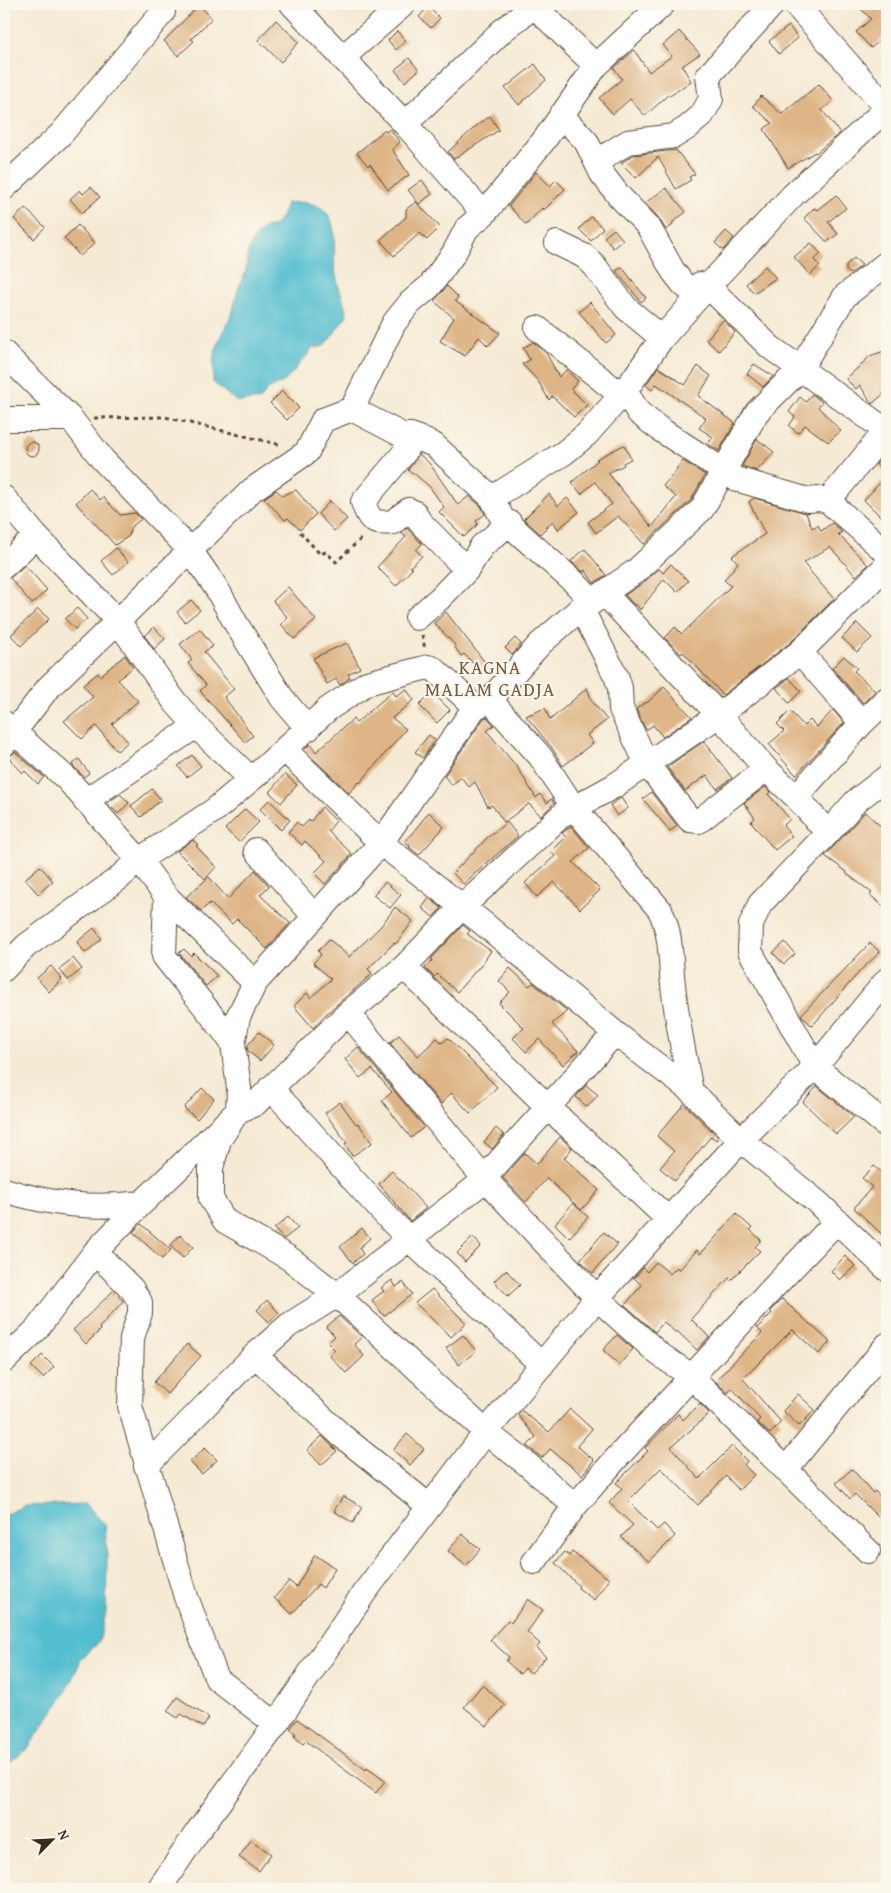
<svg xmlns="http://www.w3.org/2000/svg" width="891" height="1893" font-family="'Gentium Book Plus',serif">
  <rect width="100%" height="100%" fill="#fbf7ec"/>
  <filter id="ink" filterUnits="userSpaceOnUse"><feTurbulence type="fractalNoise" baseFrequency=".02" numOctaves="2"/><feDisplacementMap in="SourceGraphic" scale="10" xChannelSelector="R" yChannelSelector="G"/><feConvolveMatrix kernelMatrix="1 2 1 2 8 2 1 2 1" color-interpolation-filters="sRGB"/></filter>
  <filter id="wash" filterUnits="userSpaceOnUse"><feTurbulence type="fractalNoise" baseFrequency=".0096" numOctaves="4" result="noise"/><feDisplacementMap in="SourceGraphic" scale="20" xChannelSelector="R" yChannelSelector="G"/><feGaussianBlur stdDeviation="1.12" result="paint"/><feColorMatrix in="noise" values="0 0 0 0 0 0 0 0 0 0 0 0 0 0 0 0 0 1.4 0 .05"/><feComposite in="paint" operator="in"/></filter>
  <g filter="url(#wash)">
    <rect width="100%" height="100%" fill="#f5ead4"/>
    <path fill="#53bed0" stroke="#477477" d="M307,202C312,204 320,206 324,210C340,225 332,252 335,270C337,285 344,300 347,315L330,339L324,346L313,348L286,380L266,391L261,399L237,402L213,382L214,356L220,337L232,315L238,290L246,271L248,252L253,240L263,229L275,225L281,217L287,203Z
      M86,1504L105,1525L107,1559L106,1612L99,1642L81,1659L71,1684L28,1748L4,1768V1515L24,1506Z"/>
    <g id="blocks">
      <path fill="#deb586" d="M856,4H881L887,11V34L871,48L856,32L871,19Z
        M199,5L212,18L191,39L194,41L178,56L164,41Z
        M428,7L440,18L431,28L419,17Z
        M276,20L299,42L281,62L258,40Z
        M789,26L798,38L779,54L769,41Z
        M397,31L406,41L396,50L388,40Z
        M679,31L700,54L682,66L691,81L670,96L669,94L645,116L630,99L613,114L599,98L622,79L614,68L634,50L649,72L672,56L663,45Z
        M409,58L419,70L405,82L395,70Z
        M535,64L546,80L519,105L505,88Z
        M819,84L833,101L822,110L840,133L816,153L815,152L788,168L764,129L772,123L753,106L761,96L782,114Z
        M490,116L499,130L454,159L448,152L475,127Z
        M390,129L400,142L392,149L409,175L388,190L370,164L368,166L357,153L384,130L386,132Z
        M676,150L695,174L689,177L691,180L676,189L658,157L636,178L621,163L633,155Z
        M536,172L550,186L556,180L565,189L544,210L542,208L526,225L509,206Z
        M422,180L432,194L419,204L408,190Z
        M91,187L100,197L82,213L70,199L80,190L83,194Z
        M666,188L686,212L672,223L673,225L666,230L658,217L645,203Z
        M836,195L846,208L828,222L838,234L827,242L804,218L814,208L817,210Z
        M416,202L440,227L427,240L420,233L394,256L380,240L406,217V209Z
        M25,208L45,227L34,239L14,219Z
        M591,217L603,228L591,241L579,229Z
        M78,225L95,243L80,256L64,238Z
        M614,229L623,240L613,248L604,237Z
        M726,231L734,238L723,250L715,243Z
        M811,243L821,254L814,260L820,266L810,275L794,257Z
        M854,258L862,265L850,274L846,270V265Z
        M765,266L776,278L754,293L746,284Z
        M622,267L646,298L641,302L616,271Z
        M447,286L458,297L455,301L500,333L488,346L479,337L465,356L440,341L454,318L434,301Z
        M590,302L616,335L606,343L579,312Z
        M723,320L735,332L719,351L706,340Z
        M533,342L546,353L559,377L566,370L578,381L571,389L587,405L574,417L552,396L549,400L538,381L522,364L530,360L523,348Z
        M887,350V391L872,404L860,385L856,389L846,379L870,356Z
        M754,364L773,376L763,387L747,374Z
        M698,366L711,376L698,396L735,423L719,451L708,444L713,437L699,428L706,418L656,384L652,390L646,385L658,367L685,385Z
        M282,391L299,408L287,420L270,403Z
        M812,394L822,402L818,407L841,431L828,442L805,425L798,433L789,426L795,417L789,412L800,397L806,402Z
        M757,439L774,452L757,471L742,466Z
        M25 449a7 7 0 1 1 14 0a7 7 0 1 1-14 0Z
        M624,445L631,459L623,463L624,465L608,473L652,527L676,497L663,486L677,470L676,469L683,461L705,475L691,500L644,544L618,516L596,533L588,522L612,504L595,482L581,494L572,482L598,460L596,459Z
        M887,451V474L876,464Z
        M419,454L430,464L458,505L469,496L481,506L485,514L476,521L478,524L464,537L439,512L444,507L429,486L412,472L411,473L408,470Z
        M887,475V523L864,500Z
        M90,489L100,500L103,497L120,515L135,513L141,519L130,528L129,536L115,545L76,503Z
        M276,490L283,496L285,494L296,490L316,514L300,530L288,518L285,520L264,498Z
        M549,494L558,506L567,498L579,512L558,529L553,521L540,534L524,519Z
        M754,498L806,513L812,528L818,525L821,531L832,523L842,532L838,534L868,565L856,576L830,547L803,563L834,599L791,642L723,695L683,652L681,654L665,638L675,627L682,634L731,586L724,580L738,563L732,556L765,534L749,502Z
        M330,501L347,519L334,531L318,514Z
        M407,528L422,544L416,550L422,556L410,567L412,569L396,586L377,567L406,537L401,533Z
        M116,548L128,562L113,575L101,561Z
        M585,549L606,575L594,583L585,570L583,572L571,561Z
        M671,564L688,581L677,592L664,579L640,610L636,604L634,605L625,595L644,582L659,569L663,573Z
        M25,565L47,590L32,604L10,578Z
        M288,587L316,620L294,639L281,624L288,618L273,601Z
        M191,600L200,610L185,622L177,612Z
        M77,608L87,619L75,629L65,619Z
        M38,609L49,619L21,646L11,635Z
        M446,612L487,665L480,670L464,654L461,656L454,646L455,645L434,623Z
        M857,623L872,638L857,652L842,638Z
        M154,627L165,639L154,649L145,636Z
        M200,629L213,646L204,652L234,689L224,697L253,736L245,742L200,691L206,685L188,663L192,660L180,644Z
        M515,638L521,644L512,655L505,648Z
        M347,643L360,668L348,674L350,677L340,685L336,679L327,684L313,658Z
        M125,655L133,667L118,680L138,701L112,724L128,742L117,751L96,726L82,739L64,721L93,697L83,685L98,673L100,676Z
        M844,656L857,668L854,671L875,691L863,703L832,668Z
        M789,678L801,691L789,703L776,688Z
        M664,687L692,717L663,737L653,725L646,730L636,709L646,702L647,703Z
        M587,688L592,701L607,720L587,735L593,743L563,766L552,748L526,716L545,708L550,720Z
        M406,689L414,700L392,718L406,729L360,783L359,782L349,793L304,750L310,744L316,752L353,719L356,723L393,691L396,696Z
        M432,692L450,710L437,723L419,705Z
        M833,710L844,723L796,775L769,744L784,731L777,724L790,711L804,726L810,720L817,727Z
        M487,717L494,725L487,731L517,767L536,798L540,794L547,803L551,799L554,803L541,816L529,804L504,822L492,805L488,807L475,782L469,787L461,777L452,785L444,776L484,718Z
        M429,735L435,740L423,758L415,752Z
        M704,741L732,778L717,789L707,775L685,791L667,767Z
        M15,752L44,777L38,784L25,771L23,773L8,757Z
        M192,755L201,766L187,777L178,766Z
        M79,759L89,773L84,777L72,765Z
        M285,774L297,785L281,803L269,792Z
        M765,787L771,792L768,794L790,819L783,826L792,836L775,850L751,822L755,818L744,803Z
        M152,789L161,800L141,817L131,806Z
        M651,792L677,826L670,831L643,799Z
        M120,794L129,803L118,814L107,803Z
        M621,798L628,808L617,816L610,805Z
        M269,800L290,820L281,830L260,809Z
        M322,807L336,821L328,831L352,854L325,884L314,873L326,861L305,841L302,845L288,832L297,822L302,827L309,820L310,822Z
        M245,809L259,822L239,842L225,829Z
        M429,812L444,827L419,855L409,847L410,846L405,842Z
        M865,812L887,832V909L870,895L872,893L846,873L847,872L825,856Z
        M507,822L518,836L463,884L453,873L488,837Z
        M571,826L589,848L573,862L600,890L580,909L554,882L537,897L525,883L555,856L551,852L566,837L562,833Z
        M193,840L198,845L196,846L216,867L205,879L177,851Z
        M40,866L53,881L38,894L25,879Z
        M255,870L269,886L260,895L290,923L267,949L237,919L232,924L210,903L201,911L186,897L209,877L228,899Z
        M385,882L401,895L390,908L373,895Z
        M429,898L442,908L433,917L422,908Z
        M395,907L413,921L396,944L394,943L368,969L372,974L326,1014L313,1028L294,1006L307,993L311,998L331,979L313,963L321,955L318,951L329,939L349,957L381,926Z
        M463,925L470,931L467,934L491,951L479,968H478L457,992L437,974L434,977L425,968L433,960L431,959Z
        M94,928L102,939L85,953L77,942Z
        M785,942L795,954L784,964L773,953Z
        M870,943L880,952L861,970L812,1026L801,1015Z
        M184,949L191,956L194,953L217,976L206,986L179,953Z
        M73,958L82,969L68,980L59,969Z
        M51,966L62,979L49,992L37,978Z
        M510,968L529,986L533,983L567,1011L552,1024L578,1051L563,1065L539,1039L526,1052L513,1038L524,1028L499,1003L510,992L499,981Z
        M259,1032L274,1045L260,1061L248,1051L247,1046Z
        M399,1035L418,1056L437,1038L442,1043L448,1038L497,1087L470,1113L451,1093L441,1104L390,1043Z
        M358,1047L424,1127L411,1138L382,1101L392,1092L372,1069L360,1078L345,1059Z
        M586,1085L598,1095L587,1107L576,1097Z
        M817,1086L854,1117L836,1134L803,1102Z
        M202,1088L214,1099L197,1119L184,1108Z
        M340,1102L356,1124L358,1123L372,1143L352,1156L345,1144L347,1143L325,1113Z
        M684,1104L718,1137L716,1140L711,1136L675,1181L660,1168L674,1151L657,1136Z
        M496,1128L504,1135L492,1149L484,1142Z
        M560,1137L572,1148L564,1158L599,1190L581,1210L547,1178L526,1202L503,1178L525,1153L537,1164Z
        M874,1166L884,1174L887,1170V1239L854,1208L872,1187L862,1178Z
        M392,1171L426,1208L410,1221L379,1184Z
        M573,1203L588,1217L569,1238L555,1224Z
        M736,1214L752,1228L750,1230L761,1240L755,1247L760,1251L731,1280L729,1278L691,1319L709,1337L697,1350L677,1331L676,1333L664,1322L655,1332L625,1305L642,1285L634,1278L643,1268L647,1272L656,1262L670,1274L677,1267L679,1270L697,1250L700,1254L708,1246Z
        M288,1217L298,1228L284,1239L274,1229Z
        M141,1224L171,1250L162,1259L133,1232Z
        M362,1228L370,1238L359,1248L363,1254L353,1263L340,1247Z
        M604,1232L617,1244L593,1273L580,1260Z
        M180,1235L193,1247L183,1258L170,1246Z
        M473,1237L481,1246L465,1262L457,1253Z
        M845,1256L855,1266L840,1280L831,1271Z
        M506,1270L520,1285L508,1296L494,1281Z
        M392,1280L396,1287L403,1282L412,1294L384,1316L372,1300L384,1291L381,1288Z
        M432,1289L466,1323L451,1337L415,1303Z
        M113,1291L123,1301L99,1328L100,1330L86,1344L73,1330Z
        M782,1299L830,1342L819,1354L793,1330L791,1331L743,1379L781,1422L770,1434L757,1422L760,1419L732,1388L728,1393L715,1381L762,1333L757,1328L772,1313L770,1311Z
        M267,1300L279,1313L269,1322L257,1310Z
        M339,1316L362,1337L354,1344L364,1356L346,1373L329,1355L335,1350L328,1343L335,1336L326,1327Z
        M463,1335L476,1351L459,1365L446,1348Z
        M617,1335L633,1349L619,1365L603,1350Z
        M187,1344L201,1356L167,1394L154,1382Z
        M42,1355L54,1367L43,1378L31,1366Z
        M798,1394L815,1410L799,1426L783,1411Z
        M700,1404L709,1413L708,1415L671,1447L699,1479L732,1446L747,1461L744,1465L754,1475L739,1490L726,1476L698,1505L661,1468L628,1501L657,1530L664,1524L675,1536L649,1562L621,1537L633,1525L609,1503L622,1488L616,1483L648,1451L645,1448L678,1414L683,1420Z
        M570,1409L592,1429L577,1446L594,1460L582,1475L550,1449L542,1458L527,1446L536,1437L518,1415L522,1411L549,1432Z
        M407,1434L424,1449L410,1465L393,1450Z
        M322,1436L337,1451L321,1465L307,1450Z
        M205,1448L217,1460L202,1474L190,1462Z
        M852,1469L873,1493L875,1491L887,1504V1508L878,1517L855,1494L850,1499L836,1483Z
        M343,1496L362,1507L353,1523L334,1511Z
        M462,1534L480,1549L466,1566L448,1551Z
        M565,1552L569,1556L572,1552L609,1579L594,1600L578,1588L579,1586L555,1563Z
        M315,1555L335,1568L323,1588L318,1584L292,1614L274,1598L289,1581L296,1587Z
        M528,1599L543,1610L527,1632L540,1644L536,1648L546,1657L531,1673L525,1668L520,1674L506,1661L509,1657L490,1640L508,1620L511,1623Z
        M482,1685L505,1705L487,1726L464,1707Z
        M177,1697L209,1718L203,1727L181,1714L178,1718L167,1711Z
        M297,1719L366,1770L367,1768L385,1781L376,1793L306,1741L303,1744L294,1736L296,1734L290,1729Z
        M251,1840L271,1854L259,1871L239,1857Z"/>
    </g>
  </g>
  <g filter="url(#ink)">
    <use href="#blocks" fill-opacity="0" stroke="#574739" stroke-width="1"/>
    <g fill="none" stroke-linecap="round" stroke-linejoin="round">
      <defs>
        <path id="minor" d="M292,4L405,124L484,214
          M532,4L596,66
          M795,4L887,108
          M342,58L404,4
          M561,115L586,141L602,174L619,196L648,226L673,271L683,284L692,291L700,284L708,286L770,347L877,424L881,432L880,438L828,501
          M405,124L503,30L537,4
          M596,162L628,142L674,136L687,128L702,115L711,99L708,76L773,4
          M4,188L62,133L163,12
          M557,243L584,256L594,265L626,308L662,338
          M537,328L611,387L625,391L639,413L661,430L736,479L808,500L819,499L828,501L887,553
          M4,353L71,419
          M352,409L394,323L410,303L430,286L454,253L467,228L484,214L545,139L596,66L663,4
          M4,419H71L103,460L190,550L217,589L235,622L282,698L308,729
          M411,435L405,452L363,502C370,522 373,524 394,522L399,517L409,510L415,513L419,521L467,570
          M4,498L36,536L118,621L48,688L14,732L4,723
          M492,498L564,453L587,434L625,391L662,338L708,286L793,195L887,108
          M4,566L36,536
          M604,593L636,571L702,509L757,412L800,369L845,296L887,263
          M581,608L617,678L620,688L621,709L647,764L690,820L699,821L766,769
          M417,618L440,598L467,570L482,546L510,523
          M800,652L862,723
          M490,700L540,756L574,808L660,910C672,935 670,959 673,985C677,1021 684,1056 691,1091
          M4,744L14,732L67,779L139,860L166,896L164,956C187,986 212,1013 233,1044
          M285,750L381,843L484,924L615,1033L691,1091L741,1140L817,1202L887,1269
          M251,779L196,726L175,702L118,621L252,490L307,452L323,420L352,409L402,435H411L434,445L492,498L502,518L574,582L593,602
          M796,797L862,723L887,699
          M85,801L196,726
          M828,833L760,904L751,925L750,951L815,1067L887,1126
          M256,850L314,916
          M166,896L255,983
          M404,967L548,1107L668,1219
          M4,969L26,946L119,878L139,860L216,809L262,770L328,709L367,683L428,667L434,669L475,707
          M348,1013L484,1178L597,1298L659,1354L691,1376L868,1551
          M270,1088C318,1137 360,1191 409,1239L337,1295L486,1432L527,1464L575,1506
          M4,1190C53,1205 91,1209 142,1203
          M95,1252L132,1289L140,1302V1313L132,1338L130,1406L186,1597L217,1679L276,1724
          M255,1355L342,1436L429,1506
          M4,1361L37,1329L95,1252L142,1203L238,1111L239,1088L233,1044L238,1017L255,983L381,843L475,707L488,702L540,644L581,608L604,593L719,715L766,769L796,797L828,833L856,801L887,777
          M542,1365L409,1239L476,1187L615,1033
          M146,1466L255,1355L289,1325L337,1295L289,1258L225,1221L211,1199V1168L219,1140L238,1111L255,1104L348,1013L404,967L462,907L563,814L614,786L719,715L800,652L887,565
          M786,1469L887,1345
          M534,1562L575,1506L614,1461L773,1288L837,1221
          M159,1889L198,1831L276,1724L364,1593L486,1432L597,1298L741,1140L815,1067L887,980"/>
      </defs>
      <use href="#minor" stroke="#574739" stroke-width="26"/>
      <path stroke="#574739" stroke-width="3" stroke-dasharray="4 4" stroke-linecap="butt" d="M94,418L165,417L282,445
        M300,532L320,554L326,552L336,562L363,537
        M422,635L425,649"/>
      <use href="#minor" stroke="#fff" stroke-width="24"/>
    </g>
  </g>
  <g text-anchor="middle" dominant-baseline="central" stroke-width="4" stroke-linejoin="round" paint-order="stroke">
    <g font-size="19" letter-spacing="1" fill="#745b42" stroke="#fbf7ec">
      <text x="490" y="667">KAGNA<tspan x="490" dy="22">MALAM GADJA</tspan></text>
    </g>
  </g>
  <rect width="891" height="1893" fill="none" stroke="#fbf7ec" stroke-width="20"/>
  <g transform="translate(52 1840) rotate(66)" stroke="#fbf7ec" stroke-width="4" paint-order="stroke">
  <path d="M0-4L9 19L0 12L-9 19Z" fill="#3b2a1e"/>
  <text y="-8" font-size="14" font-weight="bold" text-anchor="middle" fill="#3b2a1e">N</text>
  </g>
</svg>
